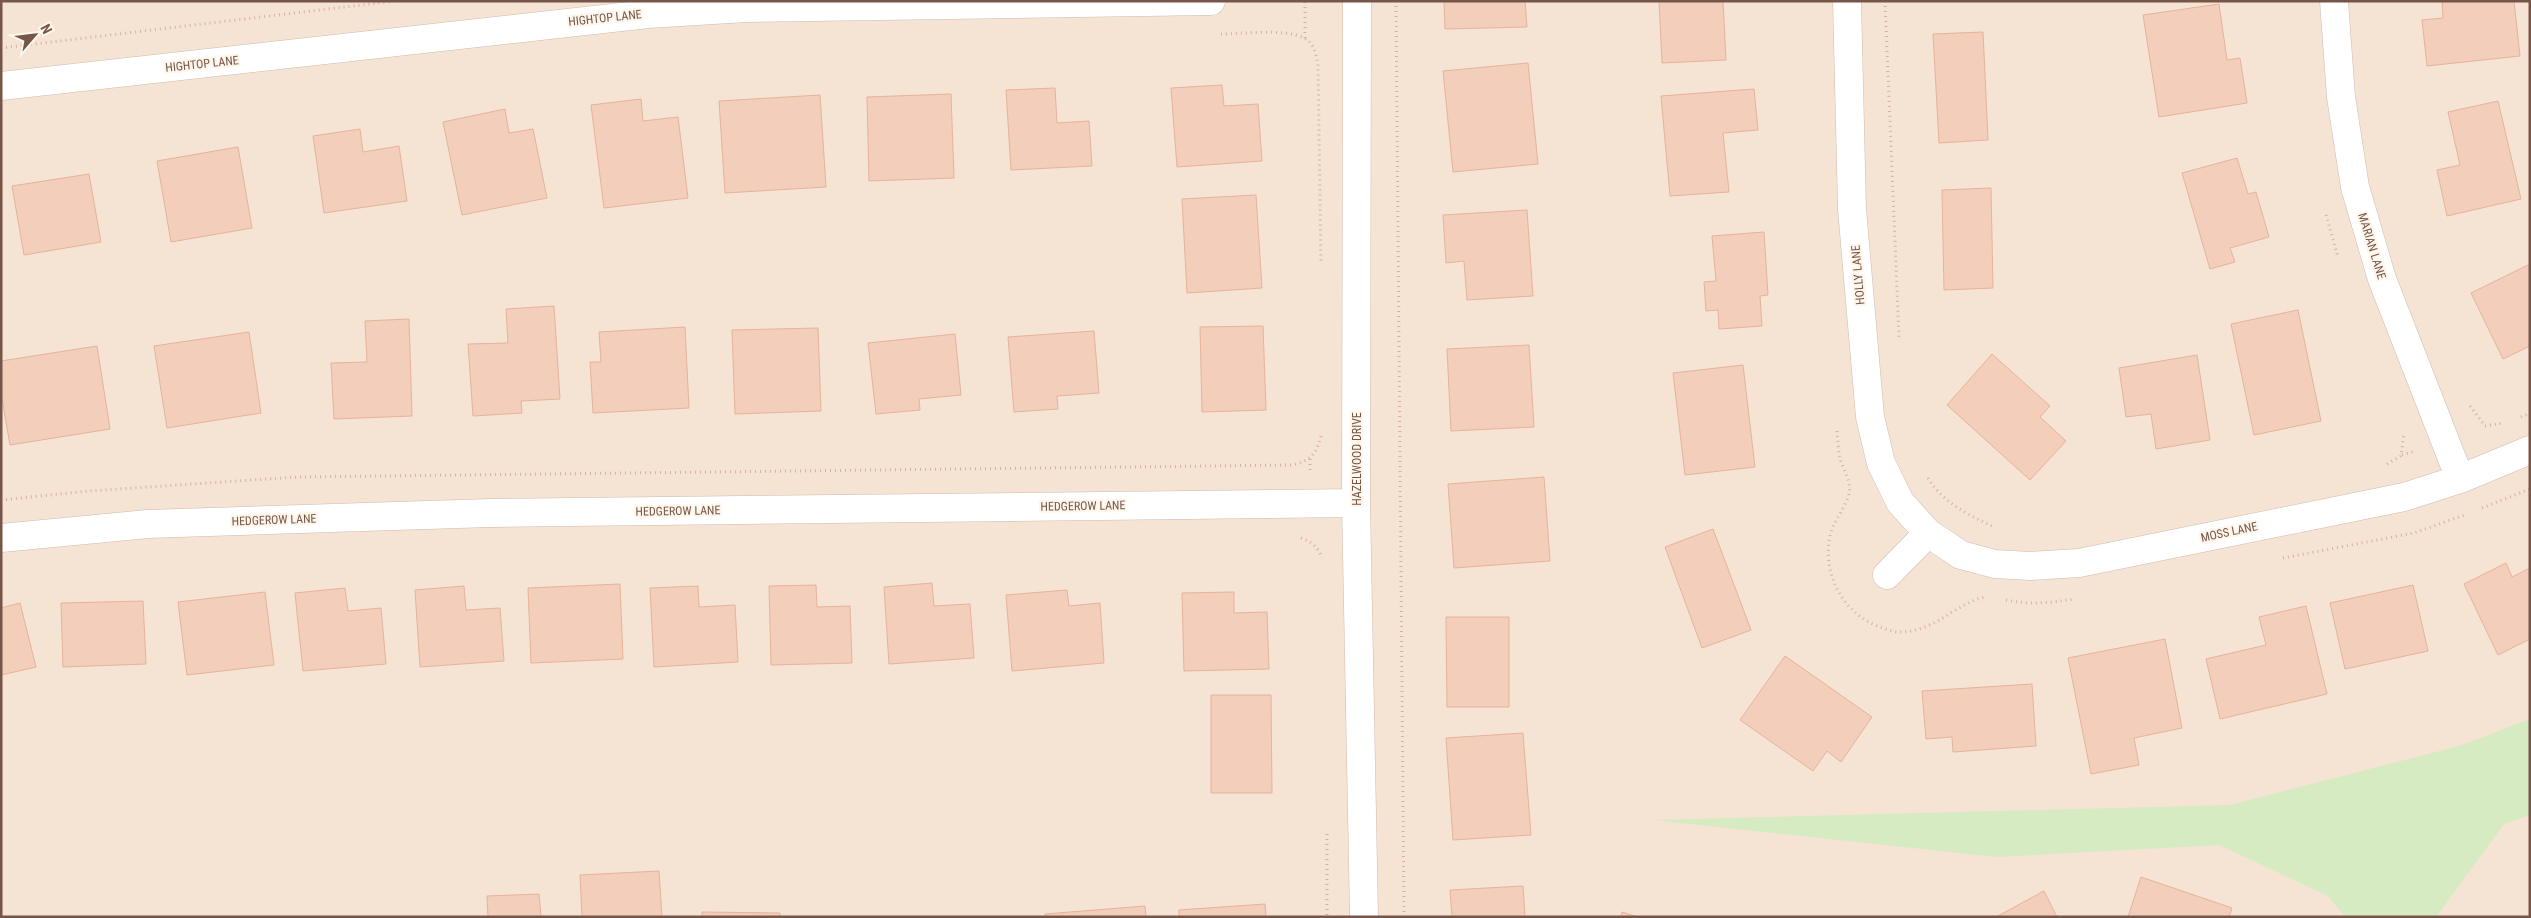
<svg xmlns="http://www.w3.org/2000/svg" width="2531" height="918" font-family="'Roboto Condensed',sans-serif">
  <rect width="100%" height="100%" fill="#fdf2e4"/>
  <path fill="#f5e3d3" d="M1,1H2530V917H1Z"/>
  <path fill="#d6ebc2" d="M2530,719V815L2504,824L2436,917H2345L2328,896L2219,845L1997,857L1653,820L2230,805L2459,746Z"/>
  <path fill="#f3cebb" stroke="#e6b39b" d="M1444,1H1525L1527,27L1445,29Z
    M1659,1H1723L1726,60L1662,63Z
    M2442,1H2514L2520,56L2427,66L2422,20L2443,18Z
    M2219,4L2227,60L2240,58L2247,103L2159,117L2143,15Z
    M1983,32L1988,140L1939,143L1933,34Z
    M1528,63L1538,164L1453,172L1443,71Z
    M1222,85L1224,106L1258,104L1262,161L1177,167L1171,88Z
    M1055,88L1057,123L1089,121L1092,166L1011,170L1006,90Z
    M1754,89L1758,130L1723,133L1729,192L1670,196L1661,96Z
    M951,94L954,178L869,181L867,97Z
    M820,95L826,187L725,193L719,101Z
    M641,99L643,121L678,117L688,198L604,208L591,105Z
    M2498,101L2521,199L2447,216L2437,170L2460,165L2448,112Z
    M505,109L509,133L533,129L547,198L462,215L443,122Z
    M360,129L363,152L399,146L407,201L324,213L313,136Z
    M238,147L252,228L171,242L157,161Z
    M2237,158L2248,194L2256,192L2269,237L2230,248L2235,262L2210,269L2182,173Z
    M89,174L101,242L24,255L12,186Z
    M1991,188L1993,288L1944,290L1942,190Z
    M1256,195L1262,288L1187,293L1182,199Z
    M1527,210L1533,296L1467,300L1464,261L1446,263L1443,215Z
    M1764,232L1768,295L1760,296L1762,326L1719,329L1718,310L1706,311L1704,282L1716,281L1712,236Z
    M2530,264V346L2503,359L2471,293Z
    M554,306L560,399L521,401L522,413L473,416L468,344L508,343L506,309Z
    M2298,310L2321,421L2254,435L2231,324Z
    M409,319L412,416L334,419L331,363L367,362L365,321Z
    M1263,326L1266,410L1202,412L1200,327Z
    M685,327L689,408L593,413L590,362H601L599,332Z
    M818,328L821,411L735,414L732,330Z
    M1094,331L1099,393L1057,396L1058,409L1014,412L1008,337Z
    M249,332L261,413L167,428L154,346Z
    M955,334L961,395L919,399L920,410L876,414L868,343Z
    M1529,345L1534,427L1451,431L1447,349Z
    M97,346L110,429L10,445L1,393V361Z
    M1992,354L2050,406L2040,417L2066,441L2030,480L1947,405Z
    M2197,355L2210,440L2156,449L2151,414L2126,417L2119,368Z
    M1743,365L1755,467L1685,475L1673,373Z
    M1544,477L1550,561L1454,568L1448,484Z
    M1713,529L1751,630L1702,648L1665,547Z
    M2506,563L2512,577L2530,568V639L2498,655L2464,584Z
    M932,583L934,606L970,604L974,658L889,664L884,587Z
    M620,584L623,659L531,663L528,588Z
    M816,585L817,607L850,606L852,663L771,665L769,586Z
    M2413,585L2428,651L2345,669L2330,603Z
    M464,586L466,610L500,608L504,661L420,667L415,590Z
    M698,586L699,607L735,605L738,662L654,667L650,588Z
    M345,588L348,611L381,608L386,664L303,671L295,593Z
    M1067,590L1069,606L1100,603L1104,663L1012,671L1006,595Z
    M265,592L274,665L187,675L178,602Z
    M1234,592V613L1267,612L1269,669L1184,671L1182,593Z
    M143,601L146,664L63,667L61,603Z
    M20,603L36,667L1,675V608Z
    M2306,606L2327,694L2220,719L2206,659L2266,645L2259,617Z
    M1446,617H1509V707H1447Z
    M2165,639L2182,728L2134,738L2139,765L2091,774L2068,658Z
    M1785,656L1872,717L1841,762L1827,751L1813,771L1740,720Z
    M2032,684L2036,746L1953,752L1952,737L1926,739L1922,691Z
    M1211,695H1271L1272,793H1211Z
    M1523,733L1531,835L1453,840L1446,738Z
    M659,871L662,917H582L580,875Z
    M2141,877L2232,908L2229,917H2128Z
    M1523,886L1525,917H1452L1450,890Z
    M2044,891L2057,917H1996Z
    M539,894L541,917H488L487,896Z
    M1265,904L1266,917H1179V910Z
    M1145,906L1146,917H1045V914Z
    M702,912L780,913V917H702Z
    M1622,912L1638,917H1621Z"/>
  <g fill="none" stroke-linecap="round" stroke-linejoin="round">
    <defs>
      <path id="street" d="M1357,1L1356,503L1364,917
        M1847,1L1852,209L1870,417L1881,463L1900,502L1928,533L1961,555L1995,564L2030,566L2079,563L2404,497L2460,479L2530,450
        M2334,1L2341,97L2355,187L2382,279L2460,479
        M1,86L648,14L746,8L1211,1
        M1,538L148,524L490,513L1356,503
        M1887,575L1928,533"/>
    </defs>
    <use href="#street" stroke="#d1bbad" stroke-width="29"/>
    <path stroke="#d8b19e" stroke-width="3" stroke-dasharray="1 4" stroke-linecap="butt" d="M1396,1L1404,917
      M1885,1L1899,338
      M1221,34C1242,34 1285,28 1304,38C1314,43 1316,54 1318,64L1321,263
      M1305,38V1
      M1,48L395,1
      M2326,215L2338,257
      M2470,406L2485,426L2503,423
      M2521,417L2530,413
      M1837,431C1838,440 1838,450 1840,458C1843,470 1852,482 1849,494C1845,509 1833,521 1830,536C1822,574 1843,614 1880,627C1886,629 1893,632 1898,632C1934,633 1954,604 1985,597
      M2402,455L2415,451
      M1310,459V471
      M2387,464L2401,456L2404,434
      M1928,478C1943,503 1969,515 1994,527
      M1,500L89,491L297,477L1291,465C1309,462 1317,454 1321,436
      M2482,508L2530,489
      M1301,538C1312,542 1318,547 1322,558
      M2283,558L2414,533L2467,514
      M2006,600C2030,605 2050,603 2074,599
      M1327,834V917"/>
    <use href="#street" stroke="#fff" stroke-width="28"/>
  </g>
  <g text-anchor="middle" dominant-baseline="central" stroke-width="4.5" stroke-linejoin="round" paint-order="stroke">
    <g font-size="12" fill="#765649" stroke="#fff6eb">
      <text transform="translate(605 18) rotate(-6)">HIGHTOP LANE</text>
      <text transform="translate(202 64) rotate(-6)">HIGHTOP LANE</text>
      <text transform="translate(2372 246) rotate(73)">MARIAN LANE</text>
      <text transform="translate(1858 275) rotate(-95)">HOLLY LANE</text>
      <text transform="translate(1357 459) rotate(-90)">HAZELWOOD DRIVE</text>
      <text transform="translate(1083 506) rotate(-1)">HEDGEROW LANE</text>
      <text transform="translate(678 511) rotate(-1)">HEDGEROW LANE</text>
      <text transform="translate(274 520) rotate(-2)">HEDGEROW LANE</text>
      <text transform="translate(2229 532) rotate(-12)">MOSS LANE</text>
    </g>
  </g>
  <rect width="2531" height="918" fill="none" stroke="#765649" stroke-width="5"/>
  <g transform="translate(35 35) rotate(62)" stroke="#fff6eb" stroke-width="4" paint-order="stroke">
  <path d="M0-4L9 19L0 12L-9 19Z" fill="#765649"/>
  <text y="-8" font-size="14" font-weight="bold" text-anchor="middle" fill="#765649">N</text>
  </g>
</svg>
